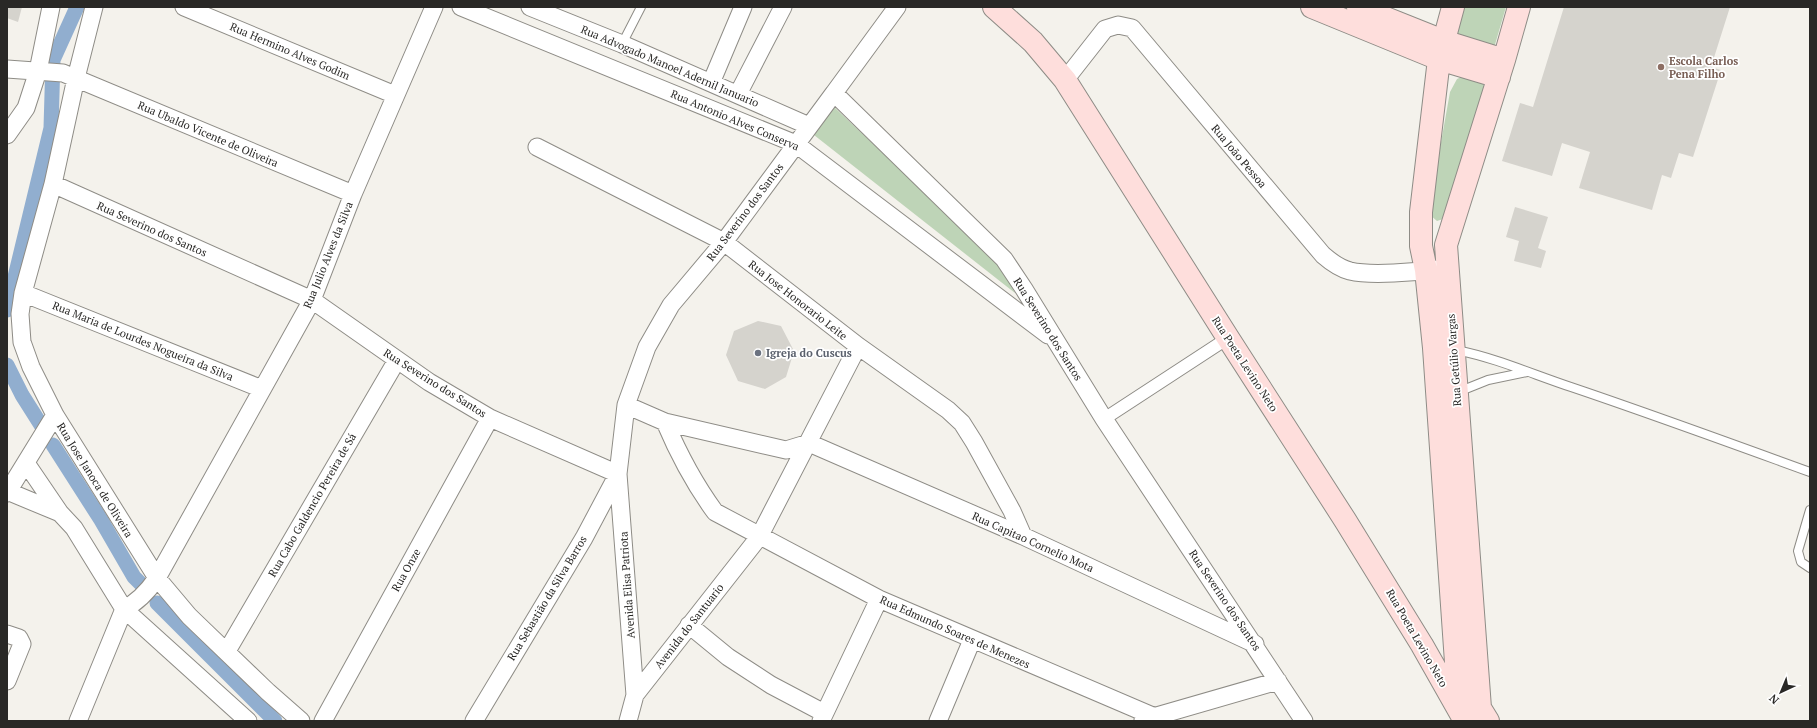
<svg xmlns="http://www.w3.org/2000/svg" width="1817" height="728" font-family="'PT Serif',serif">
  <rect width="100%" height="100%" fill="#f4f2ec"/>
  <path fill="#bed4b7" d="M1458,7H1506L1494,48L1450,33Z
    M1468,74L1480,79L1486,89L1446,218L1437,221L1429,214L1430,204L1450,92L1457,79Z
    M833,106L1000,264L1015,293L814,135Z"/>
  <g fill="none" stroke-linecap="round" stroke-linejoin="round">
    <path stroke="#91aecf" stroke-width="15" d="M7,310L51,128L53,60L77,7
      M7,365L22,395L41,425
      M53,445L101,520L134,577L143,586
      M157,603L275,721"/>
  </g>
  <path fill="#d5d3cd" d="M7,7H22L18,22L7,18Z
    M1564,7H1730L1711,67L1721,70L1693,157L1679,153L1671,178L1662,175L1652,210L1579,188L1590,152L1562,143L1552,176L1502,161L1520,103L1533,107Z
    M1515,207L1548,217L1538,248L1546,251L1541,268L1514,261L1519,241L1506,237Z
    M758,321L781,326L794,351L786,377L765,389L738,381L726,355L734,331Z"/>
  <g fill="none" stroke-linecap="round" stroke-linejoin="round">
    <defs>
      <path id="service" d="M622,44L641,7
        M1456,350C1496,358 1532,374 1571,387C1651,414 1730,443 1810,472
        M1458,392L1488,380L1527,372
        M1810,510L1798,551L1801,562L1810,568"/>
      <path id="pedestrian" d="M1104,419L1228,338"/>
      <path id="minor" d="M94,7L76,78L53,184L23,293L20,314L22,342L31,367L55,415L157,578L189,616L268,692L301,721
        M184,7L395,95
        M461,7L796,144L1048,335
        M530,7L622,44L809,126
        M7,69L63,73L353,194
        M1065,80L1105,29L1118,25L1132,28L1323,255C1331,262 1339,268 1350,271C1371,276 1416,272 1439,269
        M711,83L743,7
        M834,93L897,7
        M738,94L783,7
        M7,135L26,108L38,71L51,7
        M537,147L724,242L858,346L948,410L962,423L974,442L1012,511L1023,536
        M53,184L312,300L429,382L490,418L618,474
        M23,293L262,389
        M626,405L665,422L786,450L809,443L1023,536L1255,644
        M665,422C679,455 693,482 715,512L879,599L1155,717
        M26,463L60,513
        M7,491L60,513L74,528L124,609L248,721
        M7,493L55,415
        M124,609C138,602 148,591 157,578L312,300L353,194L434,7
        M689,625L728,657L771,685L824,713
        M7,634L19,638L22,644L7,681
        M227,651L397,360
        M635,695L618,474L626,405L647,347L671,305L724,242L834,93L1004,259L1024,289L1104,419L1304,721
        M1143,720L1278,681
        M78,721L124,609
        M323,721L490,418
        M474,721L584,538L618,474
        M628,721L635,695L759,537L858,346
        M821,721L879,599
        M938,721L972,640"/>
      <path id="secondary" d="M994,7L1033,42L1065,80L1228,338L1345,520L1422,645L1465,721
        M1312,7L1439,59L1499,77
        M1358,7L1443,41L1504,60
        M1453,7L1439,59L1421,212V246L1426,270L1434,348L1459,705
        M1488,721L1480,708L1446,245L1504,60L1519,7"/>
    </defs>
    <use href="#service" stroke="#8e8c86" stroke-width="10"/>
    <use href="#pedestrian" stroke="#8e8c86" stroke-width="14"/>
    <use href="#minor" stroke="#8e8c86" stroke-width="19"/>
    <use href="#secondary" stroke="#8e8c86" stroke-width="24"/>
    <use href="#service" stroke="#fff" stroke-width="8"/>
    <use href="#pedestrian" stroke="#fff" stroke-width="12"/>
    <use href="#minor" stroke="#fff" stroke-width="17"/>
    <use href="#secondary" stroke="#fededc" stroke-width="22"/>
  </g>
  <circle fill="#8d6e63" stroke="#fff" stroke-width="1.5" cx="1661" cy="67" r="4"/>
  <circle fill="#6b7280" stroke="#fff" stroke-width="1.5" cx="758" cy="353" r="4"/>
  <g text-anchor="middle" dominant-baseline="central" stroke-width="3.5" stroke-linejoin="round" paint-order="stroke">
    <g font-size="11" fill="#292826" stroke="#fff">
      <text transform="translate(290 51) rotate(23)">Rua Hermino Alves Godim</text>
      <text transform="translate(670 66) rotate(23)">Rua Advogado Manoel Adernil Januario</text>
      <text transform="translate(735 120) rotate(23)">Rua Antonio Alves Conserva</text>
      <text transform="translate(208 134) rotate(23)">Rua Ubaldo Vicente de Oliveira</text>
      <text transform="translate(1239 156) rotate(50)">Rua João Pessoa</text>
      <text transform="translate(745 212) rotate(-53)">Rua Severino dos Santos</text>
      <text transform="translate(152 229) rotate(24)">Rua Severino dos Santos</text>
      <text transform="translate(328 255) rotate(-68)">Rua Julio Alves da Silva</text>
      <text transform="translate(798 300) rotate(38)">Rua Jose Honorario Leite</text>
      <text transform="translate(1048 329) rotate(58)">Rua Severino dos Santos</text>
      <text transform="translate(143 341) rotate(22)">Rua Maria de Lourdes Nogueira da Silva</text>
      <text transform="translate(1454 360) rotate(-94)">Rua Getúlio Vargas</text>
      <text transform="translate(1245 364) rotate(57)">Rua Poeta Levino Neto</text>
      <text transform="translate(435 383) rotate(32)">Rua Severino dos Santos</text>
      <text transform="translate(95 480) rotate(58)">Rua Jose Janoca de Oliveira</text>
      <text transform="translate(312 505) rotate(-60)">Rua Cabo Galdencio Pereira de Sá</text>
      <text transform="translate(1033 542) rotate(24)">Rua Capitao Cornelio Mota</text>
      <text transform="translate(406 570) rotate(-61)">Rua Onze</text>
      <text transform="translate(627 585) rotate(-94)">Avenida Elisa Patriota</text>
      <text transform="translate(547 598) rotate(-59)">Rua Sebastião da Silva Barros</text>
      <text transform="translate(1225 600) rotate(56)">Rua Severino dos Santos</text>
      <text transform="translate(689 626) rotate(-52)">Avenida do Santuario</text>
      <text transform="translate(955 632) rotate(24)">Rua Edmundo Soares de Menezes</text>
      <text transform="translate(1417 638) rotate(60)">Rua Poeta Levino Neto</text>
    </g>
    <g font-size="11" font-weight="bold" fill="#785e54" stroke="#fff" text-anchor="start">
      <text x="1669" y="61">Escola Carlos<tspan x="1669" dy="13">Pena Filho</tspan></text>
    </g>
    <g font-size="11" font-weight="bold" fill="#5b616d" stroke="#fff" text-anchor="start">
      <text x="766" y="353">Igreja do Cuscus</text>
    </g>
  </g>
  <rect width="1817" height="728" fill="none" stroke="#292826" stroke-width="16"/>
  <g transform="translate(1781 692) rotate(224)" stroke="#ffffff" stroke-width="3" paint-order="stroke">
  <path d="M0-3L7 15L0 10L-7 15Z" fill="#292826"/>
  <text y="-6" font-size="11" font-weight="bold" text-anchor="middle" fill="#292826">N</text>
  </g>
</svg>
